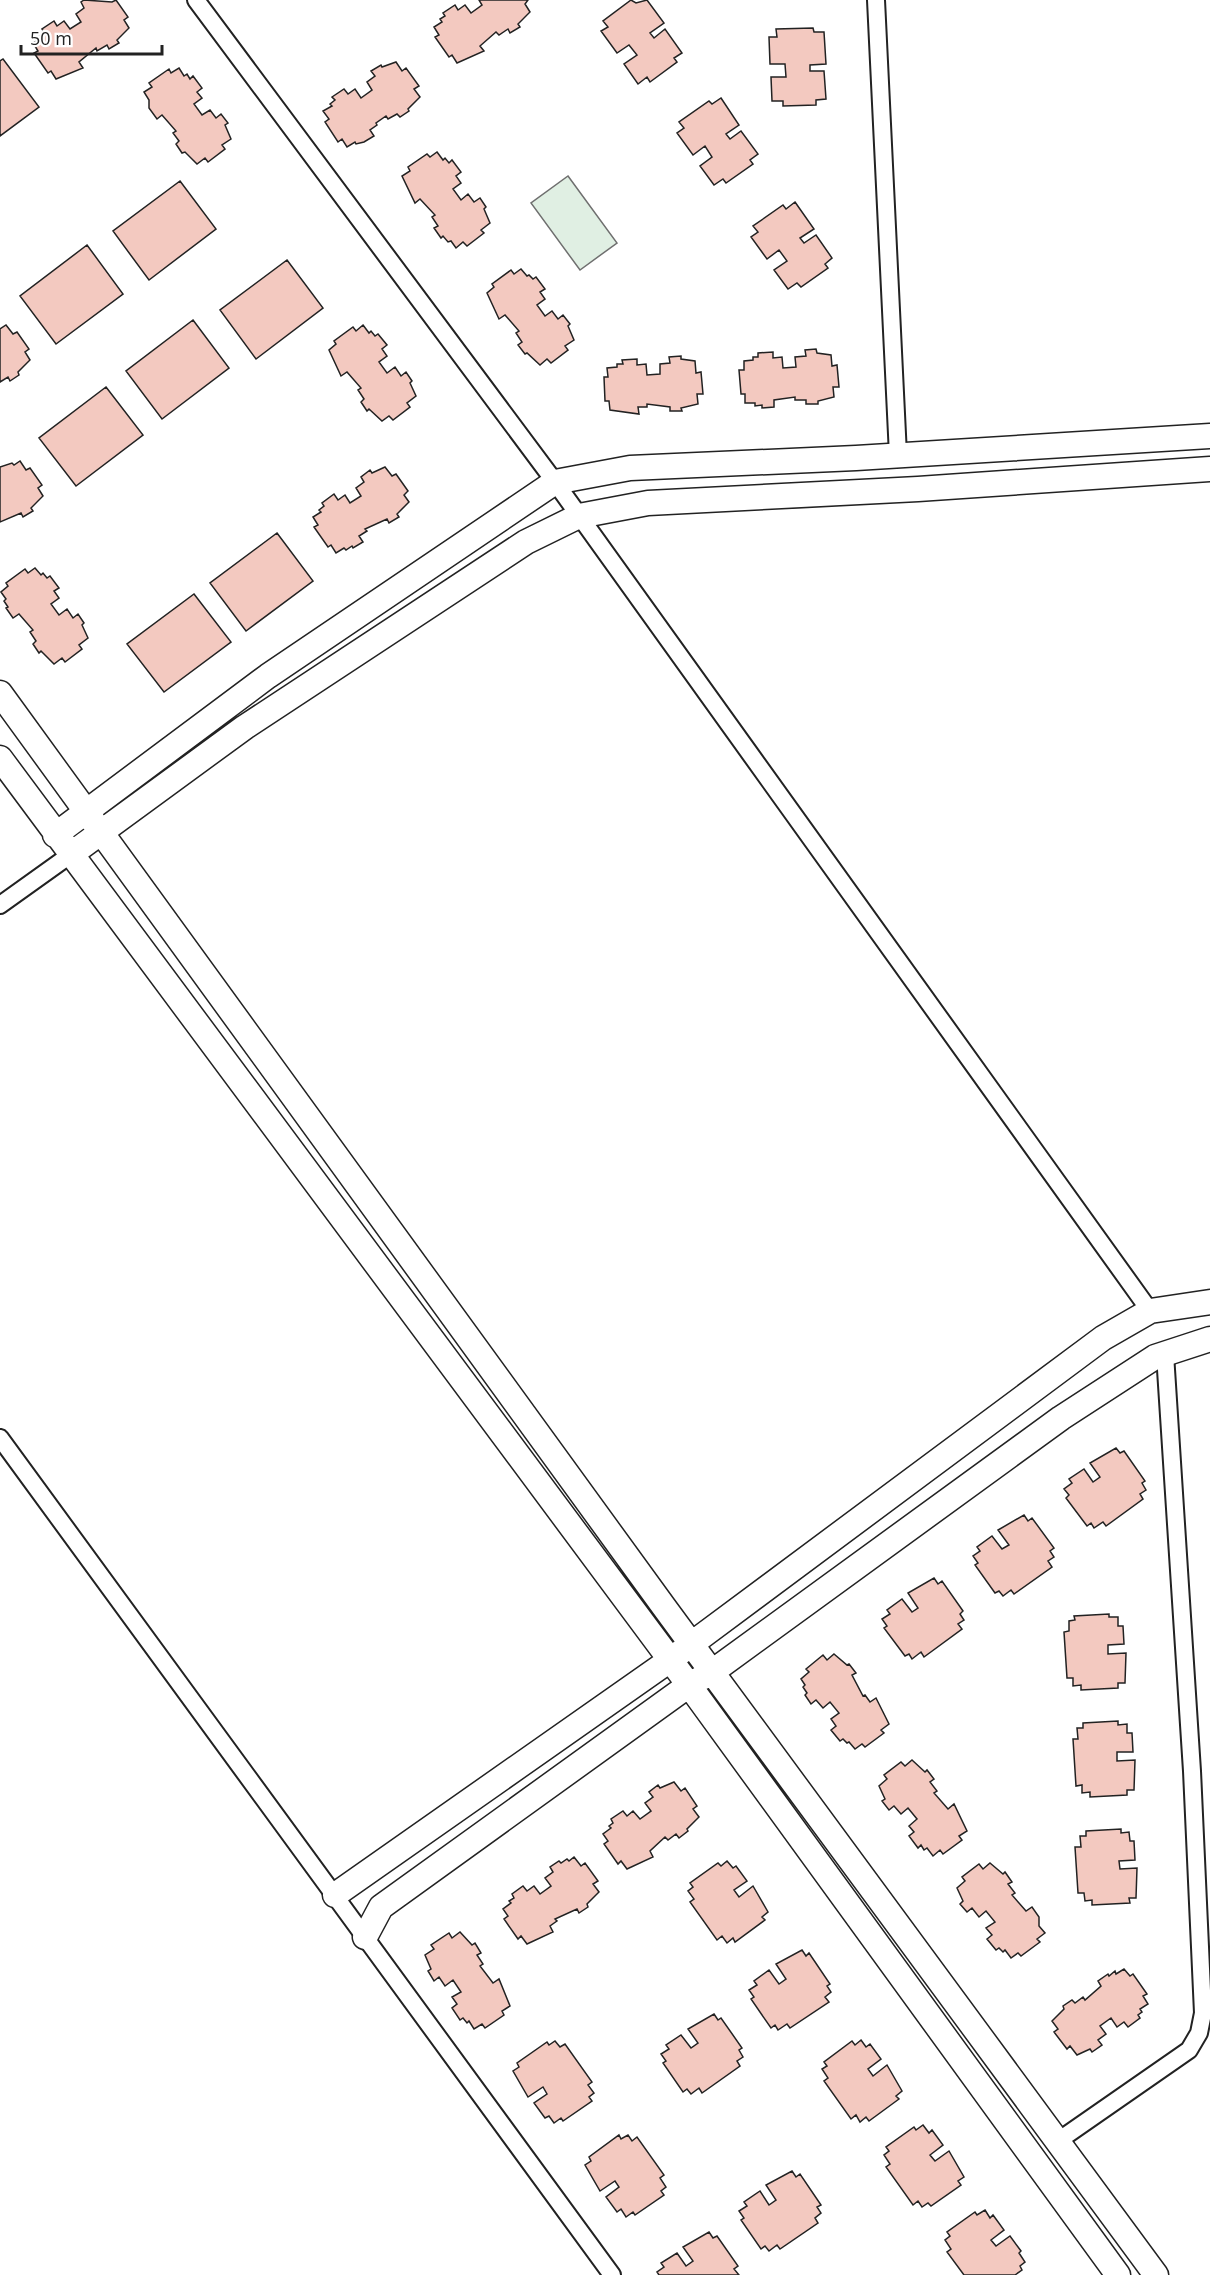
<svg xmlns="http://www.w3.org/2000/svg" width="1210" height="2275" font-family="'Open Sans',sans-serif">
  <rect width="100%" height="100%" fill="#fff"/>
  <path fill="#e0efe3" stroke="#6f6f6f" stroke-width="1.5" d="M568,176L617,243L580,270L531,203Z"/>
  <path fill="#f3c9c0" stroke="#222" stroke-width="1.5" d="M84,0L112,2L116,0L128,17L124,20L129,28L117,40L119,43L109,49L107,45L97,51L96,48L79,62L83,68L56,79L51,71L48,73L34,53L38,51L33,43L41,38L39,35L44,32L42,29L54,21L57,26L64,21L70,29L81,22L76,14L84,8L81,2Z
    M479,0H528L525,4L530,12L518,24L520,27L510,33L508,29L499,35L496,32L480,46L484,51L457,63L452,55L449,57L435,37L439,35L434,27L442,22L440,19L445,16L443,13L455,5L458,10L465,5L471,13L482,5Z
    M631,0L636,3L647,0L664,23L650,33L654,38L665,29L682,53L674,58L677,62L650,82L647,77L638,84L624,64L637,55L629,45L617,53L601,31L608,27L603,21Z
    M813,28L814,32H824L826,64L810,65V71H824L826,99L816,100V105L783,106V101H772L771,77H786L785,64H770L769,37H777L776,29Z
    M3,59L39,107L0,136V61Z
    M396,62L402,71L406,68L419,86L414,89L420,97L408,109L409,111L400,117L397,114L388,119L386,116L376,123L377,125L370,130L374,136L364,142L356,144L355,142L347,147L342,139L338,142L325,122L329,119L323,111L332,106L330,104L335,100L332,97L344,89L348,94L355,89L361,98L372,90L367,82L375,76L371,71L381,65L382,67Z
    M179,68L184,76L187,74L190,79L193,76L202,88L197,92L202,98L194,104L202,115L210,110L216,118L221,114L228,123L225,125L231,139L222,145L225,149L208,162L205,158L197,164L185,152L182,153L176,144L179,141L173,133L176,131L162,115L157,119L149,108V100L144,92L152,87L149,83L169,69L171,73Z
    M721,98L739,125L726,134L730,139L741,131L758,154L750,160L753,164L726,183L723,179L714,185L700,166L712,157L705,146L693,155L677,133L684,128L679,122L709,101L712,104Z
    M437,152L443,160L445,158L449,163L452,160L461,172L456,176L461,183L453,189L461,200L468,194L474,202L480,198L486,207L484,209L490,223L481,230L484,233L467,246L463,242L456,248L451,241L448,242L443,236L441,238L434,228L438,226L432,217L435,215L420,199L415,203L402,176L410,171L408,167L427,154L430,157Z
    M180,181L216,229L149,280L113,231Z
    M795,202L814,229L800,238L804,243L816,235L832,258L825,264L828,268L801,287L797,283L788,289L774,270L787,261L779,250L767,259L751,237L758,232L753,226L783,205L786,209Z
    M87,245L123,294L56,344L20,296Z
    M287,260L323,308L256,359L220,310Z
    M521,269L527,276L529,275L533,279L536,277L545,289L540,292L545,299L537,305L545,316L552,311L558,319L563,315L570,324L568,326L574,340L565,346L568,350L551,363L547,359L540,365L527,353L525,354L518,345L522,342L516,333L519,331L505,315L499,319L487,293L494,287L492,284L511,270L514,274Z
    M193,320L229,368L162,419L126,371Z
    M6,325L13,334L17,332L29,349L25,352L30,360L18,372L19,375L10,381L8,377L0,382V329Z
    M363,325L369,333L371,331L375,336L378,334L387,345L382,349L387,356L379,362L387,373L395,367L401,376L406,372L412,381L410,383L416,396L407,403L410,407L393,420L389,416L382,421L369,409L367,411L361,402L364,399L358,390L361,388L347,372L341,376L329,350L336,344L334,341L353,327L356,331Z
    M816,349L817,353L831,355L832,366L837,365L839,387H833L834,397L818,401V404H806V400H795V397L774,400V407L762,408V405L755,406V403H745V394H741L739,370H744V361L753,360V357H758V353L773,352V358L782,357L783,368L796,367L795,357L806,356L805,350Z
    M681,356V359L695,361L696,373L701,372L703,394H697L698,404L681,408L682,411H670V407L647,404V407H638L639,414L610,410L609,401H605L604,377H608L607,368L617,367V364H623L622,360L637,359V365L646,364L647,375L660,374V364L670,363L669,357Z
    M106,387L143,435L76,486L39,438Z
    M20,461L26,470L30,468L42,485L38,488L43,496L31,508L33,511L23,517L21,513L0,522V467L12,463L14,465Z
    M385,467L392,476L396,474L408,491L404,495L409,502L397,514L399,517L389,523L387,519L365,529L367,531L359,536L363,542L353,548L352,546L346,550L344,548L336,553L331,545L328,547L314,527L318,525L313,517L321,512L319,510L324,506L322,503L334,494L338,500L345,495L350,503L361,496L356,488L364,482L361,477L370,470L372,473Z
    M277,533L313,581L246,631L210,583Z
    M35,568L41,575L43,573L47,578L50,576L59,588L54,591L59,598L51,604L59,615L67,609L73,618L78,614L84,623L82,625L88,638L79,645L82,649L65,662L62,658L54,664L41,651L39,653L33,644L36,641L30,632L33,630L19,614L13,618L6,608L8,607L4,601L6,599L1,592L8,586L6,583L25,569L28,573Z
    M194,594L231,642L164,692L127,644Z
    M1116,1448L1120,1453L1124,1451L1145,1481L1142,1483L1146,1490L1140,1494L1143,1499L1106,1526L1103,1522L1094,1528L1091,1523L1087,1526L1066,1498L1069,1495L1064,1489L1072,1483L1069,1479L1084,1469L1093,1482L1100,1477L1090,1463Z
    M1024,1515L1028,1521L1032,1518L1054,1548L1050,1551L1054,1557L1048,1561L1052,1567L1014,1594L1011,1590L1003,1596L999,1591L995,1593L975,1565L978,1563L973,1556L980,1551L977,1547L992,1536L1002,1549L1009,1545L998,1530Z
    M934,1578L938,1584L942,1581L963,1611L960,1614L964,1620L958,1624L962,1629L924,1657L921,1652L912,1659L909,1654L905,1656L884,1628L887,1626L882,1619L890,1614L887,1610L902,1599L912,1612L918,1608L908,1593Z
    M1109,1614V1617H1118V1626H1123L1124,1644L1108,1645V1654L1126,1653L1125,1683H1118V1688L1081,1690V1685L1073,1686V1678H1067L1064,1632L1069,1631V1621L1075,1620L1074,1616Z
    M834,1654L847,1665L849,1664L856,1673L852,1675L863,1696L865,1695L870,1702L876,1698L889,1724L881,1730L884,1733L865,1747L862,1744L855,1749L849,1742L847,1743L843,1739L840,1741L831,1730L836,1726L831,1719L839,1713L830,1702L823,1708L816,1700L811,1704L805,1695L807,1693L803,1687L805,1685L801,1679L809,1672L806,1669L823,1655L827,1660Z
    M1118,1721V1725L1127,1724V1733H1132L1133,1752H1117V1761L1135,1760L1134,1790H1127V1795L1090,1797V1792L1082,1793V1785L1076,1786L1073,1739H1078L1077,1728H1083V1723Z
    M912,1760L925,1772L927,1770L934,1779L930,1782L937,1791L934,1793L948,1809L954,1804L967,1831L959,1836L962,1840L943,1854L940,1850L933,1856L927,1848L924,1850L921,1845L918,1848L909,1836L914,1832L909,1826L917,1819L908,1808L901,1814L894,1806L889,1810L882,1801L885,1799L879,1786L887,1779L884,1775L901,1762L905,1766Z
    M674,1782L681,1791L685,1788L697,1806L693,1809L699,1817L687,1829L688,1831L679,1838L676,1834L668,1840L665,1837L650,1851L653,1857L627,1869L621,1861L618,1864L604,1844L608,1841L603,1834L611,1828L609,1826L613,1823L611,1819L623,1811L627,1816L633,1811L640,1819L651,1811L645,1803L653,1797L649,1792L658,1785L660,1788Z
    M1121,1829V1833L1129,1832L1130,1841H1134L1135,1860L1119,1861L1120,1869L1137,1868L1136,1898H1129L1130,1903L1092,1905V1900L1085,1901L1084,1893H1078L1075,1847H1081L1080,1836H1086V1831Z
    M574,1857L581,1866L585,1863L598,1881L593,1884L599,1892L587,1904L588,1907L579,1913L577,1909L555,1919L557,1921L550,1926L553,1932L527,1944L521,1936L518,1939L504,1919L508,1916L503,1909L511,1903L509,1901L514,1898L512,1894L523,1886L527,1891L534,1886L540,1894L551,1886L545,1878L553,1872L550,1867L559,1861L561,1863L567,1859L569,1861Z
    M727,1861L733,1868L736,1866L747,1881L734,1890L739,1897L753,1886L768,1912L762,1917L765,1920L735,1942L733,1938L727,1943L722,1936L717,1940L690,1902L694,1899L688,1891L693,1887L690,1883L718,1863L721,1866Z
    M990,1863L1003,1874L1005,1872L1012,1882L1008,1884L1015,1893L1012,1895L1026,1911L1032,1907L1039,1917V1926L1045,1933L1037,1939L1040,1942L1021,1956L1018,1953L1011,1958L1005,1950L1003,1952L999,1948L996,1950L987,1939L992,1935L986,1928L995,1922L986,1911L979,1917L972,1908L967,1912L960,1904L963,1901L957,1888L965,1881L962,1877L979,1864L983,1869Z
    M460,1932L472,1945L475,1943L481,1953L477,1955L483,1964L480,1966L493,1983L499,1979L510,2006L502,2011L504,2015L485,2028L482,2024L474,2029L469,2021L467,2023L463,2018L460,2020L452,2008L457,2004L452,1997L461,1992L453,1980L445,1986L439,1977L434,1981L428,1971L431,1969L425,1955L434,1949L431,1945L449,1933L452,1938Z
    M802,1950L806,1956L809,1953L830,1984L827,1986L831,1992L825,1997L829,2002L790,2028L787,2024L778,2030L775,2025L771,2028L751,1999L754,1997L749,1990L757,1985L754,1981L769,1970L779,1984L786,1979L776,1964Z
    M1124,1969L1130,1976L1133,1974L1147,1994L1143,1996L1148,2004L1140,2009L1142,2012L1138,2015L1140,2018L1128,2027L1124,2022L1117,2027L1111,2018L1100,2026L1106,2034L1098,2040L1102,2045L1092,2052L1090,2049L1077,2055L1070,2046L1067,2049L1054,2032L1058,2029L1052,2021L1064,2009L1063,2006L1072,2000L1075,2003L1083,1997L1085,2000L1101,1986L1098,1981L1108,1974L1109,1976L1115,1971L1116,1974Z
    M714,2014L718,2020L721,2018L742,2048L739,2050L743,2057L737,2061L740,2066L702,2093L699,2088L691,2094L687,2089L683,2092L663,2063L666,2061L661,2054L669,2049L666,2045L681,2035L691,2048L698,2043L688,2029Z
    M861,2040L866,2047L870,2044L881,2059L868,2069L873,2076L887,2065L902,2091L896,2096L899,2099L869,2121L866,2117L860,2122L856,2115L851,2119L824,2081L828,2078L822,2069L827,2066L824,2062L852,2041L855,2045Z
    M555,2041L560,2047L565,2044L592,2082L588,2085L594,2093L589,2097L592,2101L563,2121L561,2118L554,2123L549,2116L545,2118L534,2103L547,2094L543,2087L528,2097L513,2071L519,2067L517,2063L547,2042L549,2045Z
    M923,2125L929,2133L932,2130L943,2145L930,2155L935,2161L949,2151L964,2177L958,2181L961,2185L931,2206L928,2203L922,2207L918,2201L913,2205L886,2167L890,2164L884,2155L889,2151L886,2147L914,2127L916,2130Z
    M619,2135L621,2139L628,2135L632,2141L637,2137L664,2175L660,2178L666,2187L661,2191L664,2195L635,2215L633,2212L626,2217L621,2209L617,2212L606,2197L619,2187L615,2181L600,2191L585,2165L591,2161L589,2157Z
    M792,2171L796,2177L800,2174L821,2205L817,2207L821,2213L815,2218L818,2223L780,2249L777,2245L769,2251L765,2246L761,2249L741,2220L744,2218L739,2211L747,2206L744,2202L760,2191L769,2205L776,2200L766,2185Z
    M985,2210L990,2218L993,2215L1004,2230L991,2240L996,2246L1010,2236L1021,2251L1019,2253L1025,2262L1020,2266L1022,2270L1015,2275H964L947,2252L951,2249L945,2240L950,2236L947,2232L975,2212L977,2215Z
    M709,2232L713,2238L717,2236L738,2266L734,2269L739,2275H659L657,2272L664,2267L661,2263L677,2253L686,2266L693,2261L683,2247Z"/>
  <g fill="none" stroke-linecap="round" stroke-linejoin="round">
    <defs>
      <path id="street" d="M196,0L555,482L1150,1311
        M876,0L898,455
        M0,905L70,855
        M0,1438L612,2275
        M1058,2141L1189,2050L1199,2033L1203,2013L1192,1771L1165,1354"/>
      <path id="secondary" d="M0,693L664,1607L1156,2275
        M0,758L689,1685L1118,2275
        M55,835L268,676L555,482L630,468L856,458L1210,436
        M70,855L245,727L526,542L579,516L648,503L918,489L1210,469
        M335,1895L670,1660L1103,1338L1150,1311L1210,1302
        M365,1937L381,1907L689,1685L712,1672L1061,1418L1155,1357L1210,1339"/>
    </defs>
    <use href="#street" stroke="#222" stroke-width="20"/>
    <use href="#secondary" stroke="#222" stroke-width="27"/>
    <use href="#street" stroke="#fff" stroke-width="16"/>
    <use href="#secondary" stroke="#fff" stroke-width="24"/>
  </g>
  <path d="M21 45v9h141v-9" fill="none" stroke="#222222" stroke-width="3"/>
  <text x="30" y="45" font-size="18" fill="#222222" stroke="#ffffff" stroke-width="4.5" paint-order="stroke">50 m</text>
</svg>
